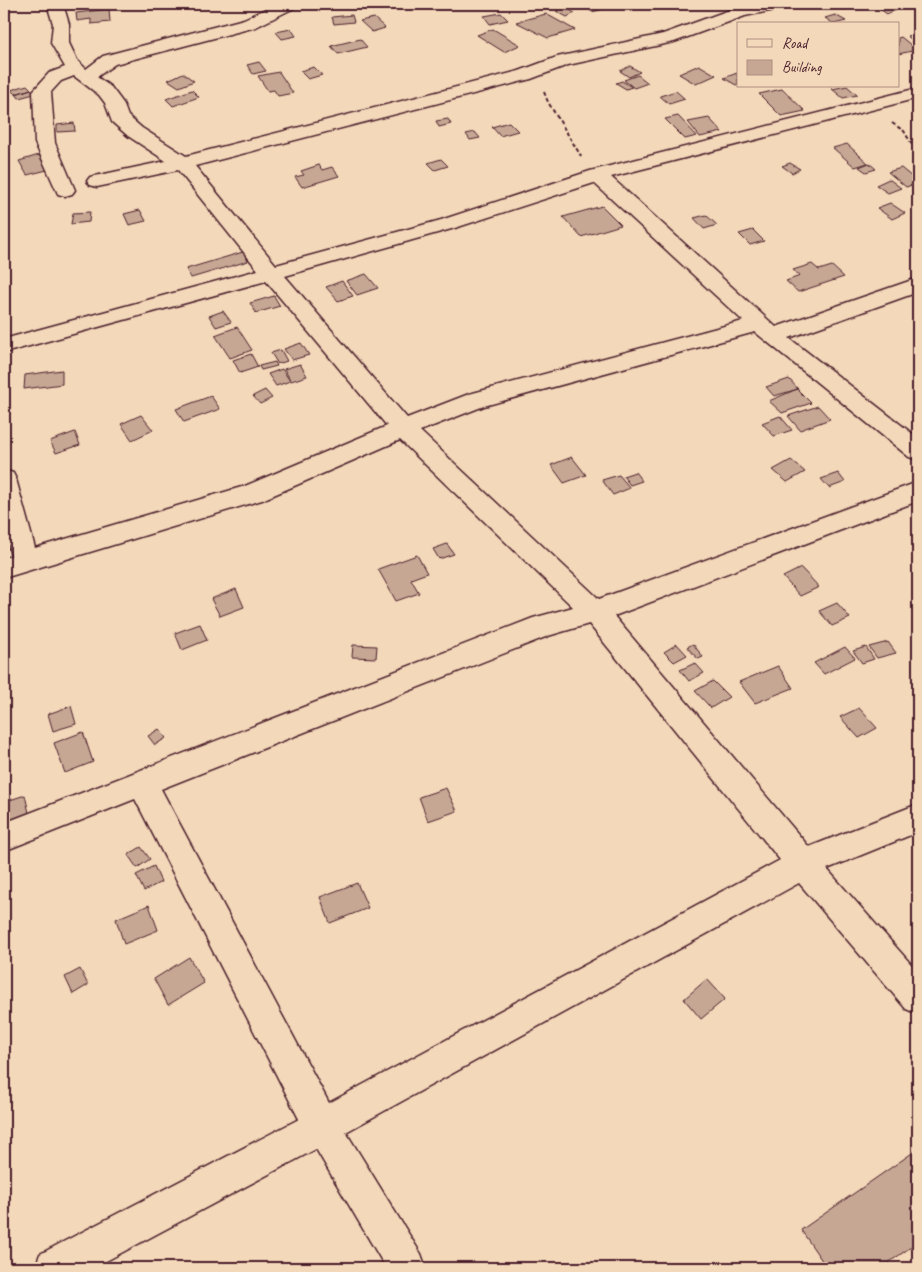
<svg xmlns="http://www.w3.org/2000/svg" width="922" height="1272" font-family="Caveat,sans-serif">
  <rect width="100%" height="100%" fill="#f3d8ba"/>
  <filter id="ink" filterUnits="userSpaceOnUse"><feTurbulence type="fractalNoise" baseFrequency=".02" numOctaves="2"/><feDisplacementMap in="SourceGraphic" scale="10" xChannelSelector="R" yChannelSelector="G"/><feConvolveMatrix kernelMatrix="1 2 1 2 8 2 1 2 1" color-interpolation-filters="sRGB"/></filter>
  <g filter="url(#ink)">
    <path fill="#c6a794" stroke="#4a1f2b" d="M180,4H197L196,8H180Z
      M582,4H602L607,8L592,12Z
      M889,6L896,10L887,14L880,9Z
      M564,7L575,13L567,17L556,11Z
      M109,9L110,22L91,24V19L77,21L76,13Z
      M501,13L508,20L490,24L484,16Z
      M546,14L575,30L548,38L516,22Z
      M352,15L354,22L334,24L332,17Z
      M835,15L846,21L834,24L825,18Z
      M374,18L385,28L372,32L360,21Z
      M291,29L296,36L282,39L276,32Z
      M493,29L520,45L504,52L477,35Z
      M918,33V44L907,36Z
      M901,37L917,50L898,54V38Z
      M360,39L367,47L338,54L331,46Z
      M259,62L266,71L253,74L247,65Z
      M699,65L716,75L696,84L679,74Z
      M630,66L640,72L629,77L620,71Z
      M314,67L322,75L308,79L300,71Z
      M279,72L293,93L278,96L274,90L268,91L258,76Z
      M183,73L194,81L179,87L168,80Z
      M737,73L738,84L736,85L724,78Z
      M638,75L648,83L634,88L624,80Z
      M622,81L632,87L626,89L616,83Z
      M27,85L31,89L15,94L11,90Z
      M847,86L857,95L843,98L832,89Z
      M31,89L34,94L19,98L16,94Z
      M782,89L805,111L781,116L759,94Z
      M192,90L199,97L173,106L166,99Z
      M676,91L685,99L669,104L660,96Z
      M678,116L697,136L685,139L665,119Z
      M709,118L722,132L700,137L688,122Z
      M448,119L451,124L439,127L436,121Z
      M509,122L518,131L500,136L492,127Z
      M74,123L75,131L57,132V125Z
      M475,132L480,138L470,140L466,134Z
      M847,144L868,163L855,167L833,148Z
      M39,155L47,170L27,175L19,161Z
      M441,159L448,166L435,170L428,163Z
      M790,163L800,169L792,173L782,166Z
      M869,163L876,169L866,172L859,167Z
      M319,165L322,170L332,167L339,176L302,187L295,177L304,175L301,171Z
      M901,168L918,182V183L906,187L888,172Z
      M889,179L901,188L888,193L876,185Z
      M890,203L905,213L892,219L877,208Z
      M602,206L621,225L581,237L563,217Z
      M140,210L146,221L129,225L124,214Z
      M90,212L89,222L71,224L73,213Z
      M706,215L717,225L704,229L694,218Z
      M753,230L764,241L750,245L739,234Z
      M243,252L248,261L191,278L186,269Z
      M812,264L819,270L832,266L844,277L798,292L786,281L800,276L793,270Z
      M366,274L378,288L357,295L346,281Z
      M342,281L353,296L338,301L326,287Z
      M274,296L280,306L256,313L250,303Z
      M223,311L231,322L216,327L209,316Z
      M237,327L252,350L230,358L215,335Z
      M301,343L309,355L292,360L284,349Z
      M281,350L287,361L278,364L271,353Z
      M251,354L258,367L240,373L233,360Z
      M275,362L277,366L261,370L259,366Z
      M300,364L307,376L291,381L284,369Z
      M282,369L290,381L276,386L268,374Z
      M62,370V384L24,389L25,375Z
      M789,379L798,389L774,396L766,387Z
      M797,389L811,403L782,413L769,401Z
      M265,390L272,398L260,404L253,396Z
      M211,396L220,409L184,422L176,409Z
      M818,406L830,419L800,430L788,416Z
      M141,415L153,430L132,440L121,424Z
      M780,416L792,430L774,436L762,423Z
      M75,432L80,445L56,453L50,441Z
      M572,457L586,475L564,483L551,465Z
      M791,460L805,472L787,482L773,470Z
      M635,472L642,481L630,485L623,476Z
      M838,473L845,482L829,488L821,479Z
      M619,475L630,488L613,495L602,480Z
      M447,544L454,554L439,559L433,549Z
      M417,555L427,573L411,579L419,593L396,601L378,569Z
      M801,568L819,587L800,596L783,577Z
      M236,589L244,607L220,616L211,599Z
      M837,603L850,618L832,626L819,611Z
      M200,624L207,640L182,650L175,633Z
      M888,642L896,653L877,658L869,647Z
      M677,644L687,655L674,662L664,652Z
      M693,644L703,657L698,659L687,647Z
      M353,645L377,646L376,658L352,657Z
      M845,647L855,658L824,674L814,663Z
      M866,647L874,659L862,663L853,651Z
      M695,663L704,673L689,681L680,670Z
      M778,666L793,688L755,703L739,682Z
      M713,681L729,697L711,708L695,691Z
      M71,706L76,724L53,731L48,714Z
      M859,708L877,728L859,738L840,717Z
      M159,729L166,738L155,745L148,736Z
      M83,732L93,762L65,773L54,743Z
      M446,788L457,811L428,821L419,797Z
      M25,795L29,813L4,822V802Z
      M141,847L150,859L137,868L128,855Z
      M154,866L161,882L144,891L136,875Z
      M357,883L368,908L330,923L320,897Z
      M149,905L158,930L124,944L116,919Z
      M189,957L204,983L168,1005L154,979Z
      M80,969L88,985L73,994L65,977Z
      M707,979L725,999L701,1019L684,999Z
      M918,1149V1242L881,1268H827L801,1230Z"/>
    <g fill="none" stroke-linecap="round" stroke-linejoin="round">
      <defs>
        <path id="minor" d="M47,4H63L69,24V43L77,60L86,69L103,56L244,19L276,4H296L294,8L256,27L115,64L97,77L111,87L123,103L128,116L142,128L186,156L519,71L557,57L663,34L735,8L756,4H787L785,8L745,16L674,42L568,65L531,79L195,166L276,265L441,220L590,171L918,88V98L611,177L776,327L918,278V292L789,338L918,438V460L909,457L755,332L484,406L420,431L599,599L918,482V501L614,616L809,847L918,804V832L827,869L918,972V1014L906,1009L799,883L346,1132L421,1254L426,1268H386L316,1149L93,1268H35L40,1254L299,1119L135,799L4,851V823L533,618L573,607L400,440L262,500L4,578V558L11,556L4,526V470L13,473L16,479L35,548L245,486L387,426L266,281L4,353V339L258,270L178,170L97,187L90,185L87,181L90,177L166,161L128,136L112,122L105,103L99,95L74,76L61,81L51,92L55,143L75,190L72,194L65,196L58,194L35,143L33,91L49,73L65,67L51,43L53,24ZM594,183L743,321L469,394L407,418L285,276L455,228ZM589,624L780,860L329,1103L161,789L548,636Z"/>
      </defs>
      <use href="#minor" stroke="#4a1f2b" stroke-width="3"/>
      <path stroke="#4a1f2b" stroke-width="2" stroke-dasharray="4 2.5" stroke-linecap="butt" d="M544,92L548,102L581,156
        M892,123L904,131L918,155"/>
      <use href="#minor" fill="#f3d8ba" fill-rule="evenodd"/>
    </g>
  </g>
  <rect width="922" height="1272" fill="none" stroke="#f3d8ba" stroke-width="20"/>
  <rect x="10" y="10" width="902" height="1252" fill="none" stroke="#4a1f2b" stroke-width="2" filter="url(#ink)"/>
  <rect x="737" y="22" width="162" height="65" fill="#f3d8ba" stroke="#af8e81"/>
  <rect x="747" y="39" width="25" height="8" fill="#f3d8ba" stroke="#af8e81"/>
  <text x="782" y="48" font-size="15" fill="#4a1f2b">Road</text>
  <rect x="747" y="60" width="25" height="15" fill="#c6a794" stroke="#af8e81"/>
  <text x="782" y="72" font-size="15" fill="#4a1f2b">Building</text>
</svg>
